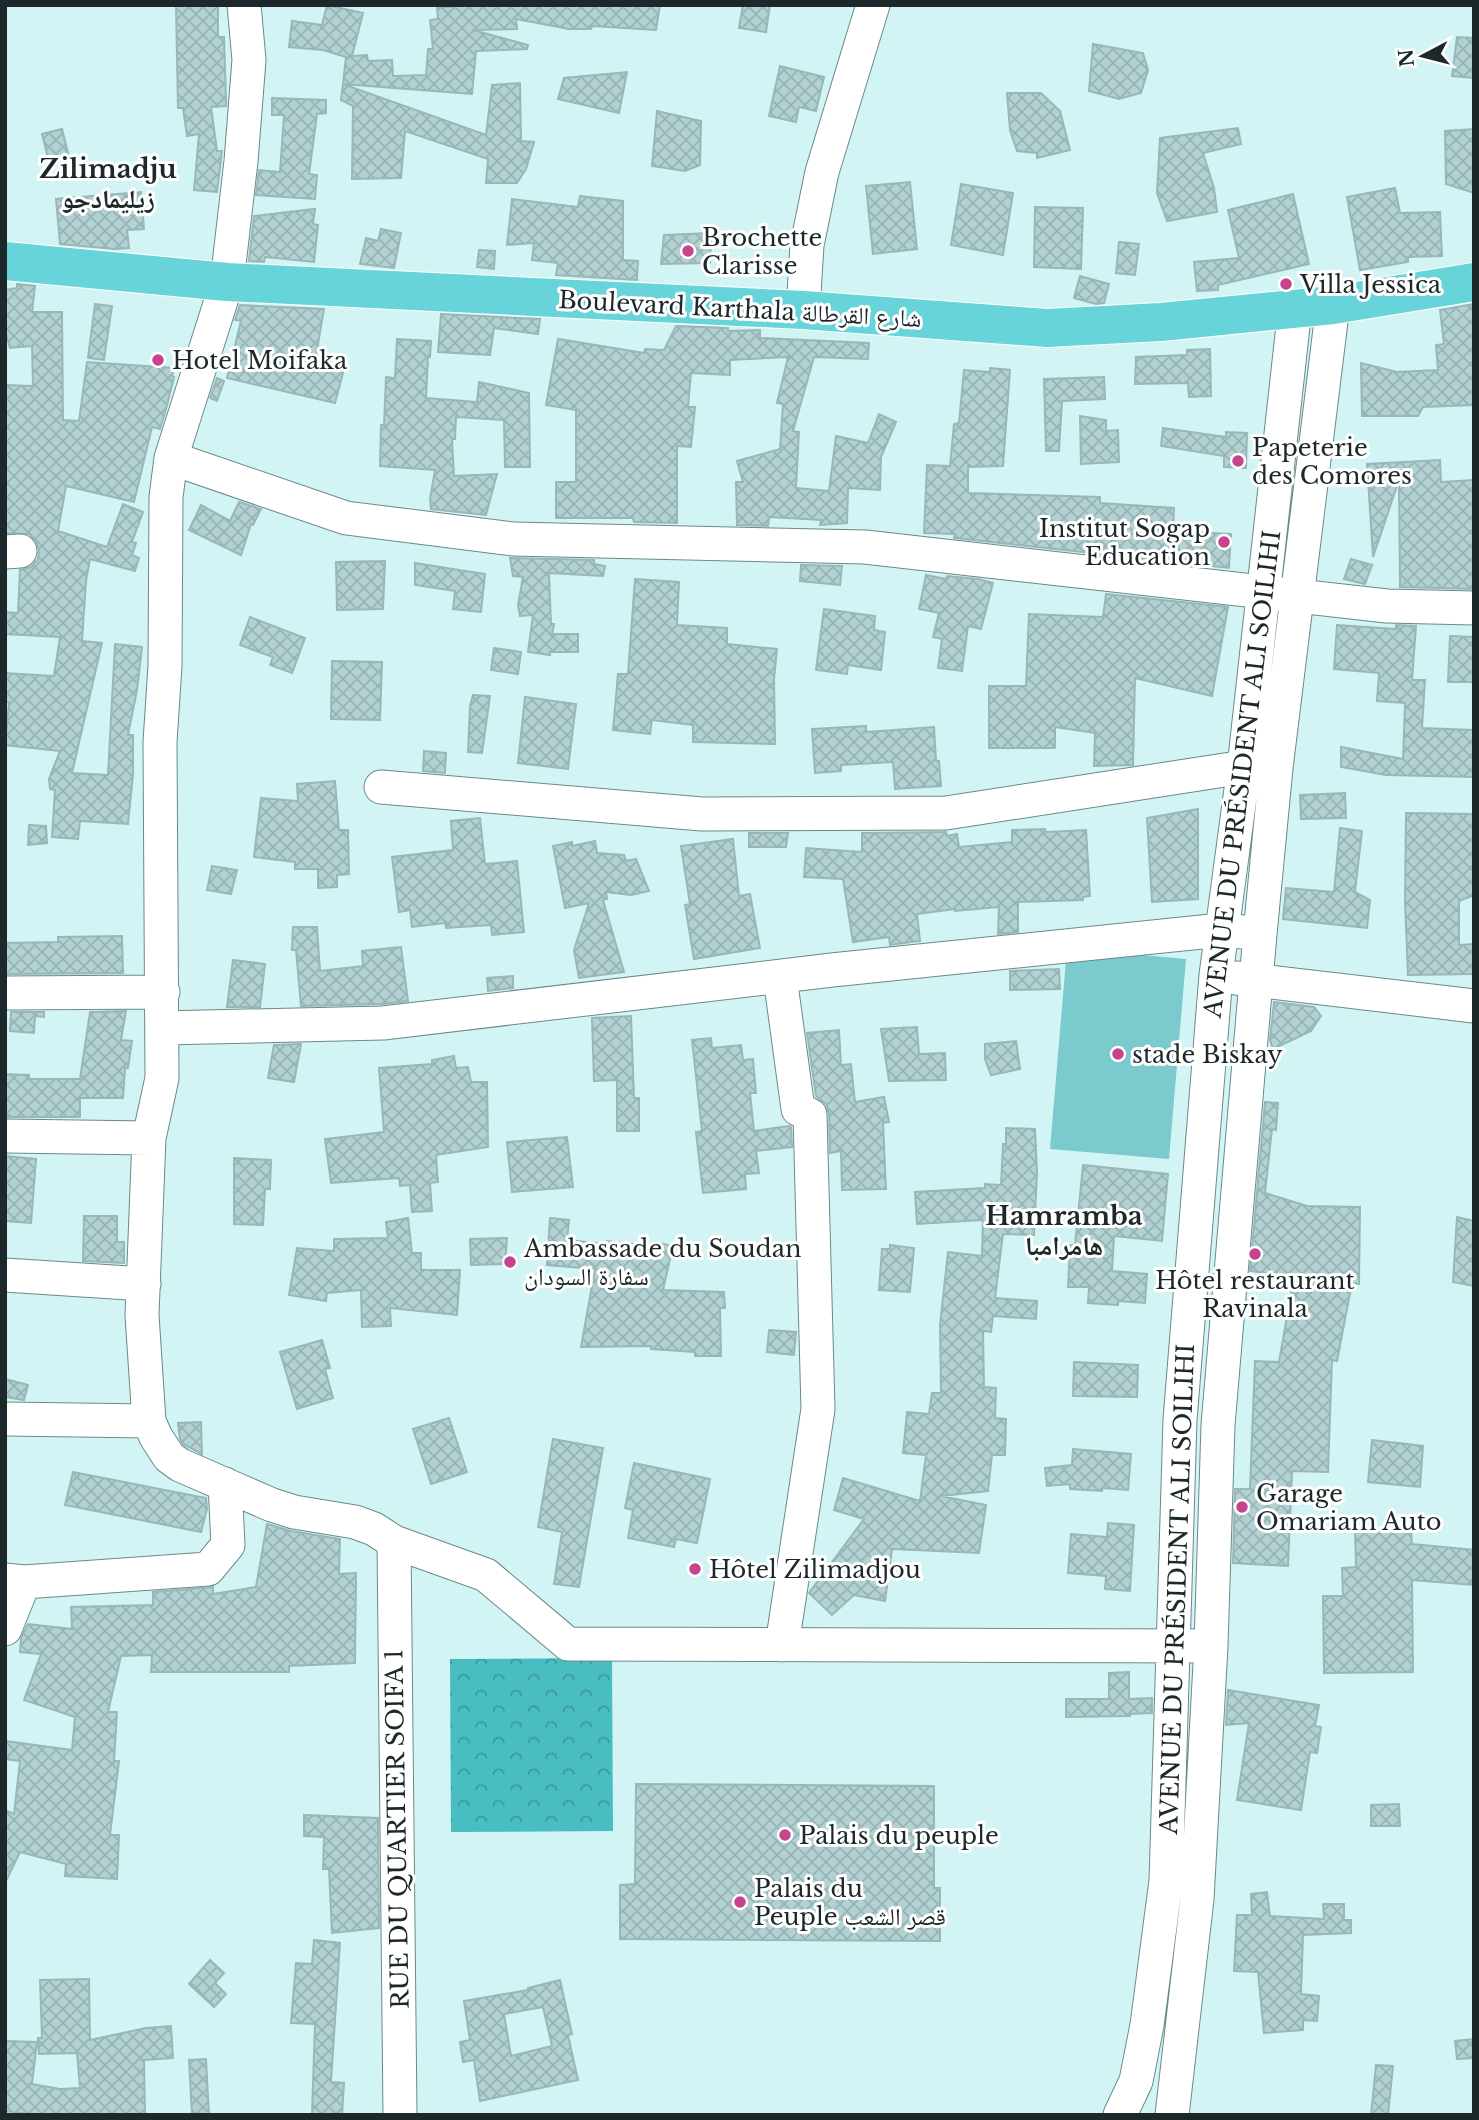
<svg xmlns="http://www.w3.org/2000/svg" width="1479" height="2120" font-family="'Libre Baskerville','Noto Naskh Arabic',serif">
  <defs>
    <pattern id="forest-crowns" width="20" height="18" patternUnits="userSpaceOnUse" patternTransform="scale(1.75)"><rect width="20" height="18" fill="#48bdc2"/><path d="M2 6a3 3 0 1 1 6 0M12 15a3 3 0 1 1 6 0" fill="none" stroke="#3b9a9e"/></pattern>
    <pattern id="building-cross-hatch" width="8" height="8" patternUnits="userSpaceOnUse" patternTransform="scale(1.75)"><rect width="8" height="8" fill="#b1d1d2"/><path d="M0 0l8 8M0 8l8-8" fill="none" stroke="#98b3b4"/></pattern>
  </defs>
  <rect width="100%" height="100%" fill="#d3f4f5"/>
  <path fill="url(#forest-crowns)" d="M612,1658L613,1831L451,1832L450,1659Z"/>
  <path fill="#7bcbce" d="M1067,948L1186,959L1169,1159L1050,1149Z"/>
  <path fill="url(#building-cross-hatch)" stroke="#98b7b8" stroke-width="2" fill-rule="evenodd" d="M176,5H218V37H224L226,101V106L211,107L217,151H222L217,192L194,190L199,134L187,136L183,108H178Z
    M327,5L363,13L352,56L367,55L368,61L392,60L393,76L426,75L428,49H433L430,20L438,19L437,8L468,5H660L656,30L592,26L591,29H569L516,19L517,29L473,30L528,45L527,49L476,51L472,94L343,84L346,57L323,50L289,47L292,21L322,25Z
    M743,5H770L766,32L739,28Z
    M1457,37L1474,38V78L1452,76Z
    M1093,44L1143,53L1148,70L1141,93L1119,99L1089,91Z
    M780,66L824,77L816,111L799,107L796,122L769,116Z
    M627,72L619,113L558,99L564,78Z
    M520,83L521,141L534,142L526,169L517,183H486L488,159L405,131L401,178L352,179L353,106L341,100L343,84L486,135L492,85Z
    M1007,93H1041L1060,111L1070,150L1037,158V153L1017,151L1010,130Z
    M272,98L326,100V113L317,114L309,174L317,175L315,199L256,195L259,170L280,172L284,115H272Z
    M657,111L701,121L700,165L685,171L652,166Z
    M1238,128L1241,144L1203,153L1214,188L1217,212L1167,221L1157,193L1160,138Z
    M62,129L70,161L50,166L42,134Z
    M1474,129V193L1446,184L1445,131Z
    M910,182L917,249L873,254L866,186Z
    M961,184L1013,193L1003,255L951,245Z
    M1395,188L1400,213L1440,212L1442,256L1408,257V262L1360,270L1347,197Z
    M141,192L144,229L127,230L129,248L115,249L60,244L56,199Z
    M1293,194L1309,264L1218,285V290L1197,291L1194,262L1239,258L1228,210Z
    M580,196L623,201V260L638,261L637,280L556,275L558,263L532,260L534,243L507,245L512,199L578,207Z
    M1035,207L1083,208L1081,269L1034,267Z
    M315,209L313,224L318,225L314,262L265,257L264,262L249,261L254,216Z
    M381,229L401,233L394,268L360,264L366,238L378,241Z
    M711,233L710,263L661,264L664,235Z
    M1119,242L1139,244L1135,275L1116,273Z
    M479,250L495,251L494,269L477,267Z
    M1080,276L1109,284L1104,303L1096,304L1074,298Z
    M17,284L35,286L32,312H62L63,420L79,421L87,362L174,368L172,376L174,377L166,409L160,429L152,427L134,502L66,486L58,531L107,547L123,504L143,512L132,542L136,543L132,555L139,558L135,571L90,559L86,581L82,641L102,643L72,773L108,775L115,644L142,647L137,690L128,735H133V774L128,824L80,821L78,839L52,837L55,790L50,789L49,779L60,751L5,745L9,702H5V673L54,676L60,637L5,634V612L18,613L20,570L31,567L38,559L39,550L36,541L29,534L5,533V385L33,386L32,346L10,348L5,330V290L17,288Z
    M95,304L112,306L104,360L88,358Z
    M1474,304V405L1423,407L1418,416H1362L1361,363L1397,372L1438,370L1436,345L1444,344L1440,310Z
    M240,305L324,309L315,362L344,369L335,403L227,378L241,321L235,320Z
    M441,314L540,319L538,334L494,328L490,355L438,352Z
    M676,326L728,328V331L760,330V338L869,343L868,359L814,357L793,431L799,432L796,488L829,491L836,436L868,443L879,414L896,422L881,457L880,490L848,488L847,523L820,525L821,520L769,517L768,526L737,525L736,482H743L737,461L780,449L783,404L777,403L788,357L730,360V375L691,373L688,407H695L691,447L677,446V523L634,522L633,518H556V482H576V410L546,405L558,339L644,353L645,349L664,350Z
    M397,339L431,341L430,357H428L426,398L477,402L479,382L529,393L530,467H505L504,420L456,417L455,439H452L454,476L497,474L486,515L431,509L430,499L435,470L380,466L381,425H384L386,377L395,378Z
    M1210,349L1211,396L1189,397L1188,383L1135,384L1136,357L1187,355V350Z
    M990,368L1010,370L1003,466L968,467V493L1100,497V503L1174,508L1173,531L1231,534L1229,568L954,538L955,534L924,533L927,465L950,466L954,424L959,423L964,370L990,372Z
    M1104,377L1105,399L1062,401L1059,451H1046L1044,379Z
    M217,378L224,381L217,401L210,398Z
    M1080,416L1106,420V431L1118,430L1119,462L1081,464Z
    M1163,428L1226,437V432L1247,433L1246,468L1224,467V456L1161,446Z
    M1440,460L1441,482L1474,480V589L1400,587L1399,480L1373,557L1367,464Z
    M239,502L261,509L253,525L251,524L241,555L189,530L201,505L230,521Z
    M510,558L594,560V564L605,566L603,576L549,573L551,624H554L552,634H578V652H550V655L528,652L533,615L520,616L518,605L523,577L513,576Z
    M1351,559L1372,565L1365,584L1344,579Z
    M385,561L383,609L337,610L336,562Z
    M415,563L485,574L481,612L453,609L455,591L415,585Z
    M801,565L842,566L840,585L800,581Z
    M926,575L946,579L947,576L978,579L993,583L981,629L968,626L962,671L938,668L942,639L933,637L939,613L919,609Z
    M635,579L679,582L677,625L727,628V644L777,649L774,680L775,744L693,742V725L652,720L650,734L613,730L618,674H628Z
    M1106,594L1228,607L1212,696L1135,678L1133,765L1094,766L1095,733L1055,727V748H989V686H1026L1029,614L1103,617Z
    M824,609L875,616L874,630L885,632L881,670L848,665L847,674L816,670Z
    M250,617L305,638L292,673L270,665L273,657L240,645Z
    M1337,625L1396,629V625L1416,626L1412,680H1425L1422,728L1474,730V777L1386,775L1341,767V747L1403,759L1405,703L1377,701L1379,673L1334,669Z
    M1450,636L1474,637V682H1448Z
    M494,648L521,652L518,674L491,670Z
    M332,661L382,662L380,720L331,719Z
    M473,695L490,696L482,753L468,752L470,706Z
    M525,697L576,704L568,769L518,763Z
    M866,726V732L934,727L936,761H939L941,786L895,789L893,762L841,765V771L815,773L812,729Z
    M424,751L446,753L445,773L423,771Z
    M335,781L339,830H348L349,874L337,875V887L318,888V869H295V862L254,857L261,798L298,801L297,784Z
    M1345,793L1346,818L1301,819L1300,795Z
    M1198,809V899L1152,902L1147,818Z
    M1406,813L1474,814V895L1459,901V945L1474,944V974L1408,975L1405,902Z
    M480,818L485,864L517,861L524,932L492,935L491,925L446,928L445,923L412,927L410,910L399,912L392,857L453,850L451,821Z
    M29,825L46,826L47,843L28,845Z
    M1340,828L1362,831L1355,892L1370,900L1367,928L1283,919L1286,888L1334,892Z
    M1045,829L1046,832L1086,830L1090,896L1083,897V900L1018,902V932L998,934L999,907L955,911V909L917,914L920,941L890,945L889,937L853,942L843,879L804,877L806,848L862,852V833L946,832L947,836L957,834L959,847L1012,842V830Z
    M749,833H788L786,847H749Z
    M733,839L739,896L750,894L760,948L694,959L685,905L690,904L681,846Z
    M595,841L597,853L624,855L626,861L636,859L649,891L631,895L606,892L607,899L603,900L624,972L579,978L574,950L589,903L565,908L553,846L572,842V846Z
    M212,866L237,870L231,894L207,890Z
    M293,927H317L320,971L363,966L362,951L401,947L408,1001L382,1004L301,1006L296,950H292Z
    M122,936L123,973L5,974V943L58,942V937Z
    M233,960L265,964L260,1007H227Z
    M1059,969L1060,989L1010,990V971Z
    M513,976V988L488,991L487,978Z
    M1274,1002L1314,1007L1321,1016L1311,1031L1273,1049L1270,1040Z
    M126,1011L121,1040L132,1041L128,1068H125L123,1098H80V1117H5V1074L29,1075V1079H80L90,1012Z
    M11,1012H44V1017L35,1016L34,1033L10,1031Z
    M631,1016L634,1098H639V1131H617V1080L594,1081L592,1018Z
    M917,1027L919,1054L945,1053L946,1080L889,1081L881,1029Z
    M839,1030L841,1065L851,1064L855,1102L884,1097L889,1122L883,1123L886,1189L842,1190L841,1151L830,1153L829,1114L826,1104L816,1096L807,1033Z
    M711,1038L712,1048L741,1045L743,1060L753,1059L756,1093H750L754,1131L789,1126L791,1127L792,1147L756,1151L759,1173L745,1174L746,1189L703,1193L696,1132L702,1131L692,1040Z
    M1016,1041L1020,1069L991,1075L985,1059V1044Z
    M301,1044L294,1082L268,1078L274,1045Z
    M454,1056L456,1068L468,1067L471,1082H487L488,1147L436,1155L438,1182L430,1183L432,1211L412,1212L410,1185L400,1186L399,1178L331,1183L325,1139L384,1132L379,1068L432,1064V1060Z
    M1265,1102L1278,1103L1276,1130L1272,1129L1265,1193L1307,1206L1360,1207L1359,1284L1352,1283L1337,1361L1332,1360L1328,1472L1292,1471L1288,1566L1233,1563L1235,1489H1250L1255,1361L1279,1362L1294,1277L1250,1271Z
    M1006,1128L1035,1129L1037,1173L1034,1235L1003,1234L995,1298L1037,1301L1036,1319L993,1316L991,1332L983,1331L984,1387L996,1388L995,1418L1006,1419L1005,1455H992L988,1491L941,1496L986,1505L979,1553L892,1549L885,1601L854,1595L832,1615L809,1593L864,1519L834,1510L843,1478L920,1501L926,1455L903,1453L907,1412L929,1414L932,1393H941L940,1325L948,1252L982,1256L983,1220L917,1224L915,1192L985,1188V1184L1001,1185L1003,1144H1006Z
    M567,1137L573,1187L512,1192L507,1142Z
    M5,1156L36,1159L31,1223L5,1221Z
    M234,1158L271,1160L270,1189H265L263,1225L234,1224Z
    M1083,1165L1168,1174L1162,1241L1114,1236L1112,1271L1147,1274L1145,1303L1118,1301V1305L1088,1303L1089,1287H1068L1070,1245H1075Z
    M84,1216H117V1242H124V1263L83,1261Z
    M1457,1217L1474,1221V1286L1453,1282Z
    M408,1218L412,1253H421V1270H460L457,1315L390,1308L391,1326L362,1327L361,1290L327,1293L326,1301L289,1295L297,1248L334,1251V1239L388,1238L386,1222Z
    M550,1218L569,1220L567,1240L607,1244V1241L654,1246L655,1242L673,1246L663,1290L724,1292L725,1308H720L721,1356H695V1352L651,1349V1346L581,1347L595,1269L547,1265Z
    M507,1238L505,1264L471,1265L470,1239Z
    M890,1245L914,1248L910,1292L879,1290L882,1249H890Z
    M769,1330L796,1332L794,1355L767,1352Z
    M322,1340L330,1368L325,1369L333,1398L297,1409L280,1352Z
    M1074,1362L1138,1365L1137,1397L1073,1396Z
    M5,1379L28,1385L24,1400L5,1397Z
    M449,1418L467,1472L431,1484L413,1429Z
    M201,1422L202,1454L183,1444L180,1439L178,1423Z
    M553,1439L603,1448L579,1587L554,1584L562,1532L538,1527Z
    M1372,1440L1423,1446L1420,1487L1368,1482Z
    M1073,1449L1131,1454L1128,1490L1102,1488V1491L1070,1489V1484L1047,1486L1045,1468L1072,1465Z
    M634,1463L710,1479L697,1543L676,1539L674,1547L628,1538L633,1510L625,1508Z
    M73,1472L206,1498L207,1509L201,1532L65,1505Z
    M1108,1523L1134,1525L1130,1591L1105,1589L1106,1576L1068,1573L1071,1534L1107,1537Z
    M267,1524L291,1531L340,1539L339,1574L356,1573L355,1663L289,1666V1672H151L152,1655L121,1656L108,1712H117L114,1761H119L110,1835H119L117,1879L65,1876L66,1864L20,1852L5,1883V1810L14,1814L20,1761L5,1759V1741L72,1750L75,1717L24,1700L41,1654L20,1652L21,1638L28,1624L72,1629L71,1607L153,1605V1592L213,1587V1594L256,1587Z
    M1355,1530H1411L1412,1544L1474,1550V1585L1412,1580L1413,1672L1324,1673L1323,1596H1343L1342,1568L1356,1567Z
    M1129,1672V1699L1152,1698V1713L1130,1714V1716L1066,1717V1699H1109V1673Z
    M1228,1690L1319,1705L1315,1726L1321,1727L1317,1753L1310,1752L1301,1810L1237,1800L1249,1723L1226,1725Z
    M636,1784L934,1786V1888H940V1941L620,1939V1885L635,1884Z
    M1399,1804L1400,1826H1371V1805Z
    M304,1815L378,1818L379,1928L332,1933L329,1869H323L324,1837L304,1836Z
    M1267,1892L1270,1916L1324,1919L1323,1904H1344V1920H1351V1933L1303,1935L1301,1994L1319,1996L1317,2021L1303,2020V2030L1264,2033L1258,1972L1234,1971L1237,1915H1252L1251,1894Z
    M314,1940L340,1943L331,2082L344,2083L342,2115H312L315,2024L291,2023L296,1963L312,1964Z
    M210,1960L224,1973L215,1983L226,1994L214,2007L189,1984Z
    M89,1979L90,2040L146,2028L171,2026L173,2058L144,2060L145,2115H33L5,2111V2041L37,2042L32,2084L60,2089L80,2088L77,2053L39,2054L38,2038H42L40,1980Z
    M560,1980L572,2034L568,2035L578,2080L480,2101L474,2060L463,2062L460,2042L470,2040L464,2001L528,1990V1988ZM543,2007L552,2046L511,2056L504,2014Z
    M1474,2039V2058L1457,2059L1455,2041Z
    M206,2059L209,2115H192L189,2060Z
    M1376,2065L1393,2066L1388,2115H1371Z"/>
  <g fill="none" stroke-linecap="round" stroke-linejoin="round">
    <defs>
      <path id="minor" d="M244,5L249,60L241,161L227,282L171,458L166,497L165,666L160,742L162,1078L149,1138L142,1315L149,1421L156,1437L169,1457L180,1465L272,1505L294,1512L355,1522L374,1529L394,1542L486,1575L568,1644L1211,1646
        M803,310L807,245L822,172L873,5
        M171,458L346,518L513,539L865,547L1387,606L1474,608
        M5,552L20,551
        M381,787L702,814L946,813L1244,767L1263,768
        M780,977L798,1109L810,1115L818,1409L782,1645
        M1236,978L1474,1006
        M5,993L163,992
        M162,1028L383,1023L832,970L1221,930L1243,932
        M5,1136L149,1138
        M5,1275L144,1284
        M5,1419L149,1421
        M394,1542L400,2115
        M5,1580L24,1582L208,1569L228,1545L225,1484
        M5,1629L24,1582
        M1120,2115L1136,2081L1147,2025L1166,1881L1180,1420L1216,975L1244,767L1295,308
        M1172,2115L1197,1899L1211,1646L1218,1425L1260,934L1276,768L1333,305"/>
      <path id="major" d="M5,261L227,282L803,310L1047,328L1161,322L1333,305L1474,282"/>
    </defs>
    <use href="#minor" stroke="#6b898a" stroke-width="35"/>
    <use href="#major" stroke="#fff" stroke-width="40"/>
    <use href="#minor" stroke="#fff" stroke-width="33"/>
    <use href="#major" stroke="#66d4d8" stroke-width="38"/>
  </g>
  <g fill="#c5448d" stroke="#fff" stroke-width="2.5">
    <circle cx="688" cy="251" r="7"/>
    <circle cx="1286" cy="284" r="7"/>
    <circle cx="158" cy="360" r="7"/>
    <circle cx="1238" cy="461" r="7"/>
    <circle cx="1224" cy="542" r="7"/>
    <circle cx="1118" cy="1054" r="7"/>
    <circle cx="1255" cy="1254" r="7"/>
    <circle cx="510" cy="1262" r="7"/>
    <circle cx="1242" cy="1507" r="7"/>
    <circle cx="695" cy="1569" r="7"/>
    <circle cx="785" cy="1835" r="7"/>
    <circle cx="740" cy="1902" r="7"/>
  </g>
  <g text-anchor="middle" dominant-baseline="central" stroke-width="6" stroke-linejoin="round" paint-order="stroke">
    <g font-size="24" fill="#1c2829" stroke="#fff" text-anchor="start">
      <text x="702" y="237">Brochette<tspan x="702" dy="28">Clarisse</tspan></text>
      <text x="1300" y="284">Villa Jessica</text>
      <text x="172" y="360">Hotel Moifaka</text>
      <text x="1252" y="447">Papeterie<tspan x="1252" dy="28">des Comores</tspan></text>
      <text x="1210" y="528" text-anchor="end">Institut Sogap<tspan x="1210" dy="28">Education</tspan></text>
      <text x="1132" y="1054">stade Biskay</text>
      <text x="524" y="1248">Ambassade du Soudan<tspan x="524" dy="28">سفارة السودان</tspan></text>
      <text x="1255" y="1280" text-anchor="middle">Hôtel restaurant<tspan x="1255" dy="28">Ravinala</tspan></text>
      <text x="1256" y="1493">Garage<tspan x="1256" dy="28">Omariam Auto</tspan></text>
      <text x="709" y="1569">Hôtel Zilimadjou</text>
      <text x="799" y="1835">Palais du peuple</text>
      <text x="754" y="1888">Palais du<tspan x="754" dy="28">Peuple قصر الشعب</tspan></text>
    </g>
    <g font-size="24" fill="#1c2829" stroke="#fff">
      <text transform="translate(740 309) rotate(3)">Boulevard Karthala شارع القرطالة</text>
      <text transform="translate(1242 774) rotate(-83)">AVENUE DU PRÉSIDENT ALI SOILIHI</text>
      <text transform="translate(1177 1589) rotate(-88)">AVENUE DU PRÉSIDENT ALI SOILIHI</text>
      <text transform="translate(397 1829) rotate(-91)">RUE DU QUARTIER SOIFA 1</text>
    </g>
    <g font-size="26" font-weight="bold" fill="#1c2829" stroke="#fff">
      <text x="108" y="169">Zilimadju<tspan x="108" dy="30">زيليمادجو</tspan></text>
      <text x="1064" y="1216">Hamramba<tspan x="1064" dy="30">هامرامبا</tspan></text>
    </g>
  </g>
  <rect width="1479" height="2120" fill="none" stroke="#1c2829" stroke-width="14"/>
  <g transform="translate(1423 56) rotate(263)" stroke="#ffffff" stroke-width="5" paint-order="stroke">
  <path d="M0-5L12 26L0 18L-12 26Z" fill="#1c2829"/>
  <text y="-10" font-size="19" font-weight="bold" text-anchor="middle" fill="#1c2829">N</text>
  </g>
</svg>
